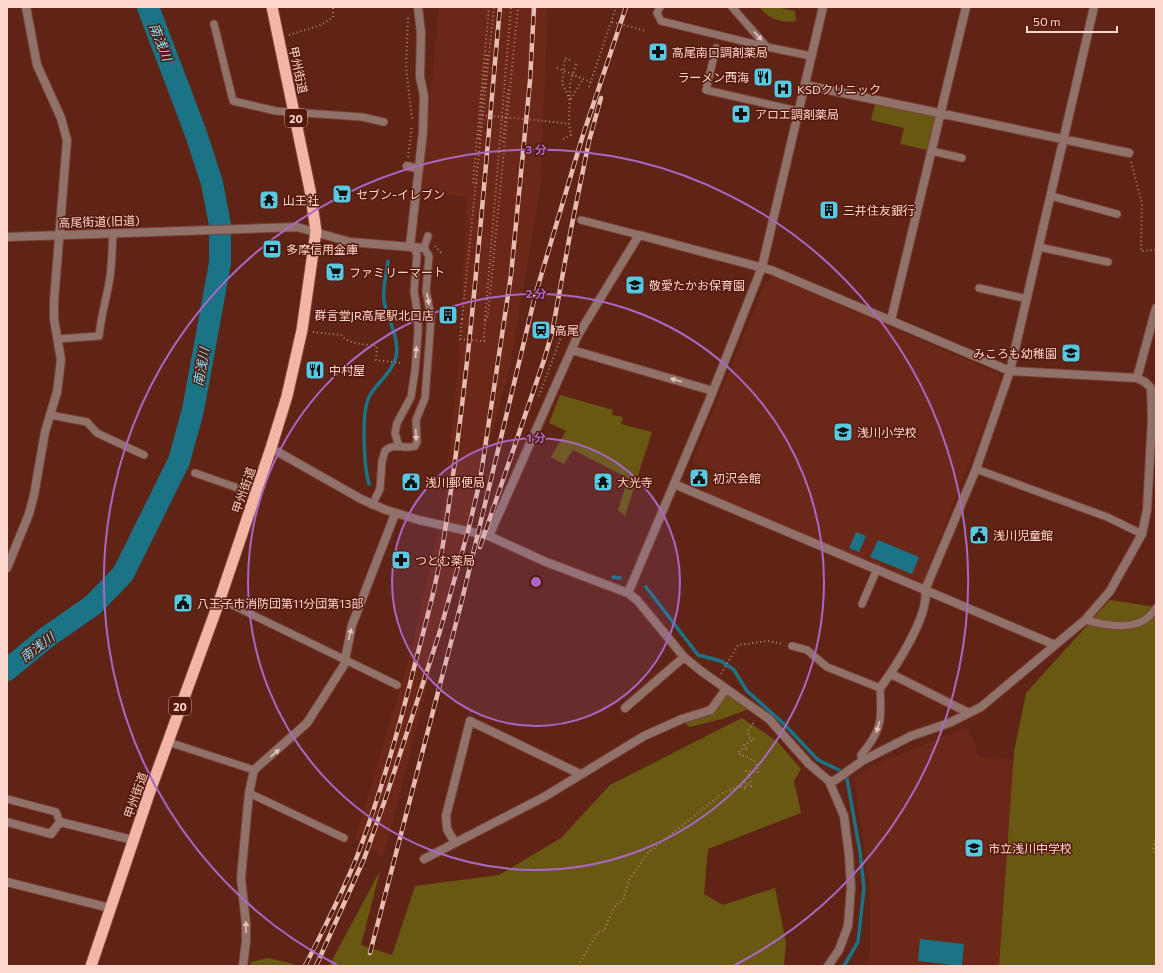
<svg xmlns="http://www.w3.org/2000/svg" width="1163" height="973" font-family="Commissioner,'Noto Sans JP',sans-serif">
  <rect width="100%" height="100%" fill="#602417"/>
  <path fill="#6b2717" d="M439,7H548L540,191L510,365L383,858L355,839L411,651L444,501L459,359L467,197L421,193Z
    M773,276L999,374L1001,382L921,587L703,496L714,471L692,462L765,284Z
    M965,728L975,743L978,757L1014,760L999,966H863L870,954V889L854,778L878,763Z"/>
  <path fill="#695812" d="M760,7H776L795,11L796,21C784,24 765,18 760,7Z
    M876,100L941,114L932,151L900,144L904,128L871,120Z
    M560,395L613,410L612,415L623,417L621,424L652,432L625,516L618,510L628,478L573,450L564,464L551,457L566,431L549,423Z
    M1110,600L1156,607V966H999L1014,752L1026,693Z
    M726,689L754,707L722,719L689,727L682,719L711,710Z
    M742,718L777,741L801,769L794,781L801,813L708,849L704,894L723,905L775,888L786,943L784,966H329L380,871L361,945L392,955L415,886L499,875L561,838L610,785Z
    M268,958L294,964L293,966H250L251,962Z"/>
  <path fill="#1a7486" d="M856,532L866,536L859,552L849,548Z
    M878,540L919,557L912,574L870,557Z
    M920,939L964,944L962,966L918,961Z"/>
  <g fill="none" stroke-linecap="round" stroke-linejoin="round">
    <path stroke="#1a7486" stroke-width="3.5" d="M369,484C364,467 361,413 369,397C376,383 392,373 396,357C400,338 387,318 384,301C382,289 387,273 388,261
      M613,577L620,578
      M646,587L698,655L721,661L734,670L747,691L784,724L818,760L839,770L847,779L860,852L864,888L858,942L844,966"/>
    <path stroke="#1a7486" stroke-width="22" d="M7,670L47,637L93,605L123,574L179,461L193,410L220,263V225L212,183L196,134L148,7"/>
    <defs>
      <path id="service" d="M660,7L657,13L661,21L767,47L732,7
        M214,24L233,101L276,111L362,117L384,122
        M767,47L811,56
        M716,48L706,90L798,111
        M932,151L962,158
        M1051,196L1117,214
        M581,220L639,235
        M1039,247L1108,262
        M979,288L1027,299
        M57,339L99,336C101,316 107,297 110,277C112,263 112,248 113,233
        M50,415L87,422L97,433L144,455
        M399,447L395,433L397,423L411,397L415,371L418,333V317L414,291L417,255L415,250L410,246
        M976,469L1107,517L1142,534
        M195,473L255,494
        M372,505L380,489L382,461L385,451C393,442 405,450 415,446L417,442L416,420L425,398L430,333L431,316L426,291L429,256L424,248L428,236
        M220,599L397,685
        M862,604L877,569
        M1085,620C1108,626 1141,633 1156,608
        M792,646L807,650L827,667L880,688C882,720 882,730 861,755L862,761
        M168,742L254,770
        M249,793L344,838
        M7,799L56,812L60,822"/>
      <path id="minor" d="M805,85L1129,153
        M407,166L419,169
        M410,246L423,132L424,96L420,77L421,33L418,7
        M891,320L966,7
        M572,350L713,391
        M1137,378L1156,308
        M674,484L925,590C930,615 895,668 880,688
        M489,536L578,335L639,235L771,270L1010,371L1137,378L1145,382L1151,388L1152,419L1147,510L1142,534L1110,591L1085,620L981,707L949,723L911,736L862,761L834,781H829
        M7,568L29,514L34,495L45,432L57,392L61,360L54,319V301L67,140L61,118L37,65L26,7
        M628,593L637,600L684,657L701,671L769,719L809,764L829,781L844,816L849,855L851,888L848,926L839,950L828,966
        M1055,645L925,590L976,469L1010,371L1094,7
        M891,674L969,713
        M625,708L684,657
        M580,774L470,721L446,816L447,829L455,843L544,797L644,736L682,719L711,710L726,689
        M7,822L51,834L60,822L133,840
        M424,859L455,843
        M7,882L110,908
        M243,966L246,941V924L241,878L249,793L254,770L307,723L344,665L352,625L395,514"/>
      <path id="tertiary" d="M7,237L297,227L350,242L424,248
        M271,448L361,499L386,510L419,520L489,536L546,562L628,593L709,401L762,267L823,7"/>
      <path id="trunk" d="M91,966L150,791L220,599L271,448L287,396L302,330L316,231L310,190L272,7"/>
    </defs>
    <use href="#service" stroke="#7c4438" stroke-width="9"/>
    <use href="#minor" stroke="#7c4438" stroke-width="10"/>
    <use href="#tertiary" stroke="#7c4438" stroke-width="10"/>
    <use href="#trunk" stroke="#7c4438" stroke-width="13"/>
    <path stroke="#b38277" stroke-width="2" stroke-dasharray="1 3" stroke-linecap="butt" d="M408,18L406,67L412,119
      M612,22L646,31
      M289,35L321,25L333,17V7
      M557,68L591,82
      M589,87L616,7
      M483,88L487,55
      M485,88L488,55
      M571,99L583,79
      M545,121L569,124
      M479,139L483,88H485L484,90
      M563,139L571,135L569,124L570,83L577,62
      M503,142L508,89
      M408,157L412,126
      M1131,162L1142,203L1141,251L1156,250
      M477,183H473L489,7
      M435,246L443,255
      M462,319L494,7
      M485,320L511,7
      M485,321L488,315L518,7
      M555,331L563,332
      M313,332L341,335C349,345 365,344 377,346L376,360L401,363
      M539,396L563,332L568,333
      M721,674L738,645L768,641L783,644
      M1156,836L1153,849L1156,856
      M578,966L598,932L604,931L614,907L623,900L629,880L648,853L723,793L739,786L746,789L745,782L751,786L750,776L746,771L758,772C758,757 746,759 738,753L741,749H748L744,745L754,739L749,737L748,731L754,722V720"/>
    <use href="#service" stroke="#91726b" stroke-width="7"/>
    <use href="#minor" stroke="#91726b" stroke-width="8"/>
    <use href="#tertiary" stroke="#91726b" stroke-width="8"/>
    <use href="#trunk" stroke="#f2b5a6" stroke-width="11"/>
    <defs>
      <path id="rail" d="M480,547L544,360L552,333L571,229L589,141L601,98
        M370,953L461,604L535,296L582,138L626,7
        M305,966C324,929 343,892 358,854C382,790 400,725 416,660C428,615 440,570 446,524C472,353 484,180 500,7
        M316,966L364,859L386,797L440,631L468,531L480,481L511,275L530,81L534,7"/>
    </defs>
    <use href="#rail" stroke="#e6bcb2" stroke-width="4.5"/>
    <use href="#rail" stroke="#54190c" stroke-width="3" stroke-dasharray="9" stroke-linecap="butt"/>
    <path stroke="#b38277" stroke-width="2" stroke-dasharray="1 3" stroke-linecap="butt" d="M570,60L565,58L562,83L570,100
      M482,115L545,121
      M462,319L460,339L484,341L485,321"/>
  </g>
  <defs><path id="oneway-solid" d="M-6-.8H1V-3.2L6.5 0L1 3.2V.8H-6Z"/></defs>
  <g fill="#e7c2b9">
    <use href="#oneway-solid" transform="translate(758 36) rotate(48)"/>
    <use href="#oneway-solid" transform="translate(428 299) rotate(79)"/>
    <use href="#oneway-solid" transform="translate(416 352) rotate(-85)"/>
    <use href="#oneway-solid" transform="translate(676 380) rotate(-164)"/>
    <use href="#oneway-solid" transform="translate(416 435) rotate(88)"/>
    <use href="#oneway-solid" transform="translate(350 634) rotate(-76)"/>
    <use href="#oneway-solid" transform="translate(878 727) rotate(105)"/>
    <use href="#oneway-solid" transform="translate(275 753) rotate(-41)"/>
    <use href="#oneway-solid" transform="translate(246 927) rotate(-91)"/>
  </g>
  <circle cx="536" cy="582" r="144" fill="#a868c4" fill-opacity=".12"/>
  <g fill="none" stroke="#a868c4" stroke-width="2">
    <circle cx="536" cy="582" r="144"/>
    <circle cx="536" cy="582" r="288"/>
    <path d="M337 965A432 432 0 1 1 735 965"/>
  </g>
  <defs>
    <symbol id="pharmacy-square" viewBox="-11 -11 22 22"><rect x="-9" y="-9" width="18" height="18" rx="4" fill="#57c9e2" stroke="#54190c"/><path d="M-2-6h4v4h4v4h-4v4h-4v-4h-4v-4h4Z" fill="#111"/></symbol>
    <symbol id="restaurant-square" viewBox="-11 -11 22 22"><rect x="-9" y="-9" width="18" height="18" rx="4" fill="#57c9e2" stroke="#54190c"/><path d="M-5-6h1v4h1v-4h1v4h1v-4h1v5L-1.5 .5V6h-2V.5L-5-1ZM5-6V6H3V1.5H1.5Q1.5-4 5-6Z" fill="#111"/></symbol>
    <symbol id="hospital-square" viewBox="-11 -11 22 22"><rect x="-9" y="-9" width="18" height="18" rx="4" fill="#57c9e2" stroke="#54190c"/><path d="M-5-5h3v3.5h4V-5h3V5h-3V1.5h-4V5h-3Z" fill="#111"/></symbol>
    <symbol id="supermarket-square" viewBox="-11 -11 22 22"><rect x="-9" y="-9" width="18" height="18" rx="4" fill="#57c9e2" stroke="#54190c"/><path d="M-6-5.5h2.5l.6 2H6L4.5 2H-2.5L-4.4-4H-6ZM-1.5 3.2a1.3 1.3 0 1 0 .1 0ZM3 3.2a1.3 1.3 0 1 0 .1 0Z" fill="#111"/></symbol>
    <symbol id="temple-square" viewBox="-11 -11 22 22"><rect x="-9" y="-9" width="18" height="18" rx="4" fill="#57c9e2" stroke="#54190c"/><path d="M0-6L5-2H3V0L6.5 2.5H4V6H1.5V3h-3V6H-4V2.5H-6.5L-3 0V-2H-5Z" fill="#111"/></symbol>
    <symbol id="building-square" viewBox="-11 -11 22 22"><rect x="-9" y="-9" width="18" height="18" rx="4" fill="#57c9e2" stroke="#54190c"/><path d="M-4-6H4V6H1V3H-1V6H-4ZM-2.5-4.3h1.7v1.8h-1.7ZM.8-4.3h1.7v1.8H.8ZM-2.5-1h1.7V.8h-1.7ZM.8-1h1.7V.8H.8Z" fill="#111"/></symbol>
    <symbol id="bank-square" viewBox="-11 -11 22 22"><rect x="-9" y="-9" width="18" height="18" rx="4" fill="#57c9e2" stroke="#54190c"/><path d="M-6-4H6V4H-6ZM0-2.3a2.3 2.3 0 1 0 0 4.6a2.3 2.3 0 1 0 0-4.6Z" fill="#111"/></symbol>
    <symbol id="school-square" viewBox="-11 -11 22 22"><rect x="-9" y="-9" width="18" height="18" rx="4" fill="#57c9e2" stroke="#54190c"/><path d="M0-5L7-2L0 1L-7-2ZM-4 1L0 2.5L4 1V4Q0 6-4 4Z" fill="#111"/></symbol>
    <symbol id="station-square" viewBox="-11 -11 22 22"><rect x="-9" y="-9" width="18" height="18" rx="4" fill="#57c9e2" stroke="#54190c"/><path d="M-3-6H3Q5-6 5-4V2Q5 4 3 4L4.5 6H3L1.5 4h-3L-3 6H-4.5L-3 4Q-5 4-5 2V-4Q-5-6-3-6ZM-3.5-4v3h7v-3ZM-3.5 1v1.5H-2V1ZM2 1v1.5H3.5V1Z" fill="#111"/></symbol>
    <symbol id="civic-square" viewBox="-11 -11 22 22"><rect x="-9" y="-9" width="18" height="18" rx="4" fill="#57c9e2" stroke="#54190c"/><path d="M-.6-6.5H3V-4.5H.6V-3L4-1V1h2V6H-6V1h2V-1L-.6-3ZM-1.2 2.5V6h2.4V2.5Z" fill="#111"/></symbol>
  </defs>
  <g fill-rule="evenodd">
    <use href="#pharmacy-square" x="647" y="41" width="22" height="22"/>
    <use href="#restaurant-square" x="752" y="66" width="22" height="22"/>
    <use href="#hospital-square" x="772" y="78" width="22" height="22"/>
    <use href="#pharmacy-square" x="730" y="103" width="22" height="22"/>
    <use href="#supermarket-square" x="331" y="183" width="22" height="22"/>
    <use href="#temple-square" x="258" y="189" width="22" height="22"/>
    <use href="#building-square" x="818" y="199" width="22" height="22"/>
    <use href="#bank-square" x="261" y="238" width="22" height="22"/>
    <use href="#supermarket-square" x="324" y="261" width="22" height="22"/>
    <use href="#school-square" x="624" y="274" width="22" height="22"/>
    <use href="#building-square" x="437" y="304" width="22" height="22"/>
    <use href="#station-square" x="530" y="319" width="22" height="22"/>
    <use href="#school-square" x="1060" y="342" width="22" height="22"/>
    <use href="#restaurant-square" x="304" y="359" width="22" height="22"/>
    <use href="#school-square" x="832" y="421" width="22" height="22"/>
    <use href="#civic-square" x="688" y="467" width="22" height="22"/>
    <use href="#civic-square" x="400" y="471" width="22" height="22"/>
    <use href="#temple-square" x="592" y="471" width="22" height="22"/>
    <use href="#civic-square" x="968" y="524" width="22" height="22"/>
    <use href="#pharmacy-square" x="390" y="549" width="22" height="22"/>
    <use href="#civic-square" x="172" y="592" width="22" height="22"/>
    <use href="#school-square" x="963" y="837" width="22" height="22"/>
  </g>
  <g text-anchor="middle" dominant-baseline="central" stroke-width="3" stroke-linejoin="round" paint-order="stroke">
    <g fill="#54190c" stroke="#ca9d93" stroke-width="1">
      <rect x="285" y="109" width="22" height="18" rx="3"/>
      <rect x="169" y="697" width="22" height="18" rx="3"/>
    </g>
    <g font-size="11" font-weight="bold" fill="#fdd6cd">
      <text x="296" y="118">20</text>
      <text x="180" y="706">20</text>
    </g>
    <g font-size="12" fill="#fdd6cd" stroke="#54190c" text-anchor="start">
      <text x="672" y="52">高尾南口調剤薬局</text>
      <text x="749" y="77" text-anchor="end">ラーメン西海</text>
      <text x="797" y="89">KSDクリニック</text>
      <text x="755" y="114">アロエ調剤薬局</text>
      <text x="356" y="194">セブン-イレブン</text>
      <text x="283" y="200">山王社</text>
      <text x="843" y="210">三井住友銀行</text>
      <text x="286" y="249">多摩信用金庫</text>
      <text x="349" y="272">ファミリーマート</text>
      <text x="649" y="285">敬愛たかお保育園</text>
      <text x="434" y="315" text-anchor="end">群言堂JR高尾駅北口店</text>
      <text x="555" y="330">高尾</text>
      <text x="1057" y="353" text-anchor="end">みころも幼稚園</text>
      <text x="329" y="370">中村屋</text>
      <text x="857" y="432">浅川小学校</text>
      <text x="713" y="478">初沢会館</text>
      <text x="425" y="482">浅川郵便局</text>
      <text x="617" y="482">大光寺</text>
      <text x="993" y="535">浅川児童館</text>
      <text x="415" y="560">つとむ薬局</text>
      <text x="197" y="603">八王子市消防団第11分団第13部</text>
      <text x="988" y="848">市立浅川中学校</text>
    </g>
    <g font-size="12" fill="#fdd6cd" stroke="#54190c">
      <text transform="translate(299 70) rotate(78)">甲州街道</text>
      <text transform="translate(99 221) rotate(-2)">高尾街道(旧道)</text>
      <text transform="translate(243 490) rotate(-71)">甲州街道</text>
      <text transform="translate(135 795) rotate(-71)">甲州街道</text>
    </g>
    <g font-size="13" font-style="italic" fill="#7fe7ff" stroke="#54190c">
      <text transform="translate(161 42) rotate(69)">南浅川</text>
      <text transform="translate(201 367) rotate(-80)">南浅川</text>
      <text transform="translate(37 647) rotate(-37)">南浅川</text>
    </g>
  </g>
  <circle cx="536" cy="582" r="6" fill="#a868c4" stroke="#54190c" stroke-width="2"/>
  <g font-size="12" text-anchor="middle" font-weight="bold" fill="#a868c4" stroke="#54190c" stroke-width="3" stroke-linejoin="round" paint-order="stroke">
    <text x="536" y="154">3 分</text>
    <text x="536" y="298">2 分</text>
    <text x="536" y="442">1 分</text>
  </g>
  <rect width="1163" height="973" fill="none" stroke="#fdd6cd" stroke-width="16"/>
  <path d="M1027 26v6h90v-6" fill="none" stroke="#fdd6cd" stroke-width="2"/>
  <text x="1033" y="26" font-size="12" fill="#fdd6cd" stroke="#54190c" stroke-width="3" paint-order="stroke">50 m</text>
</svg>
